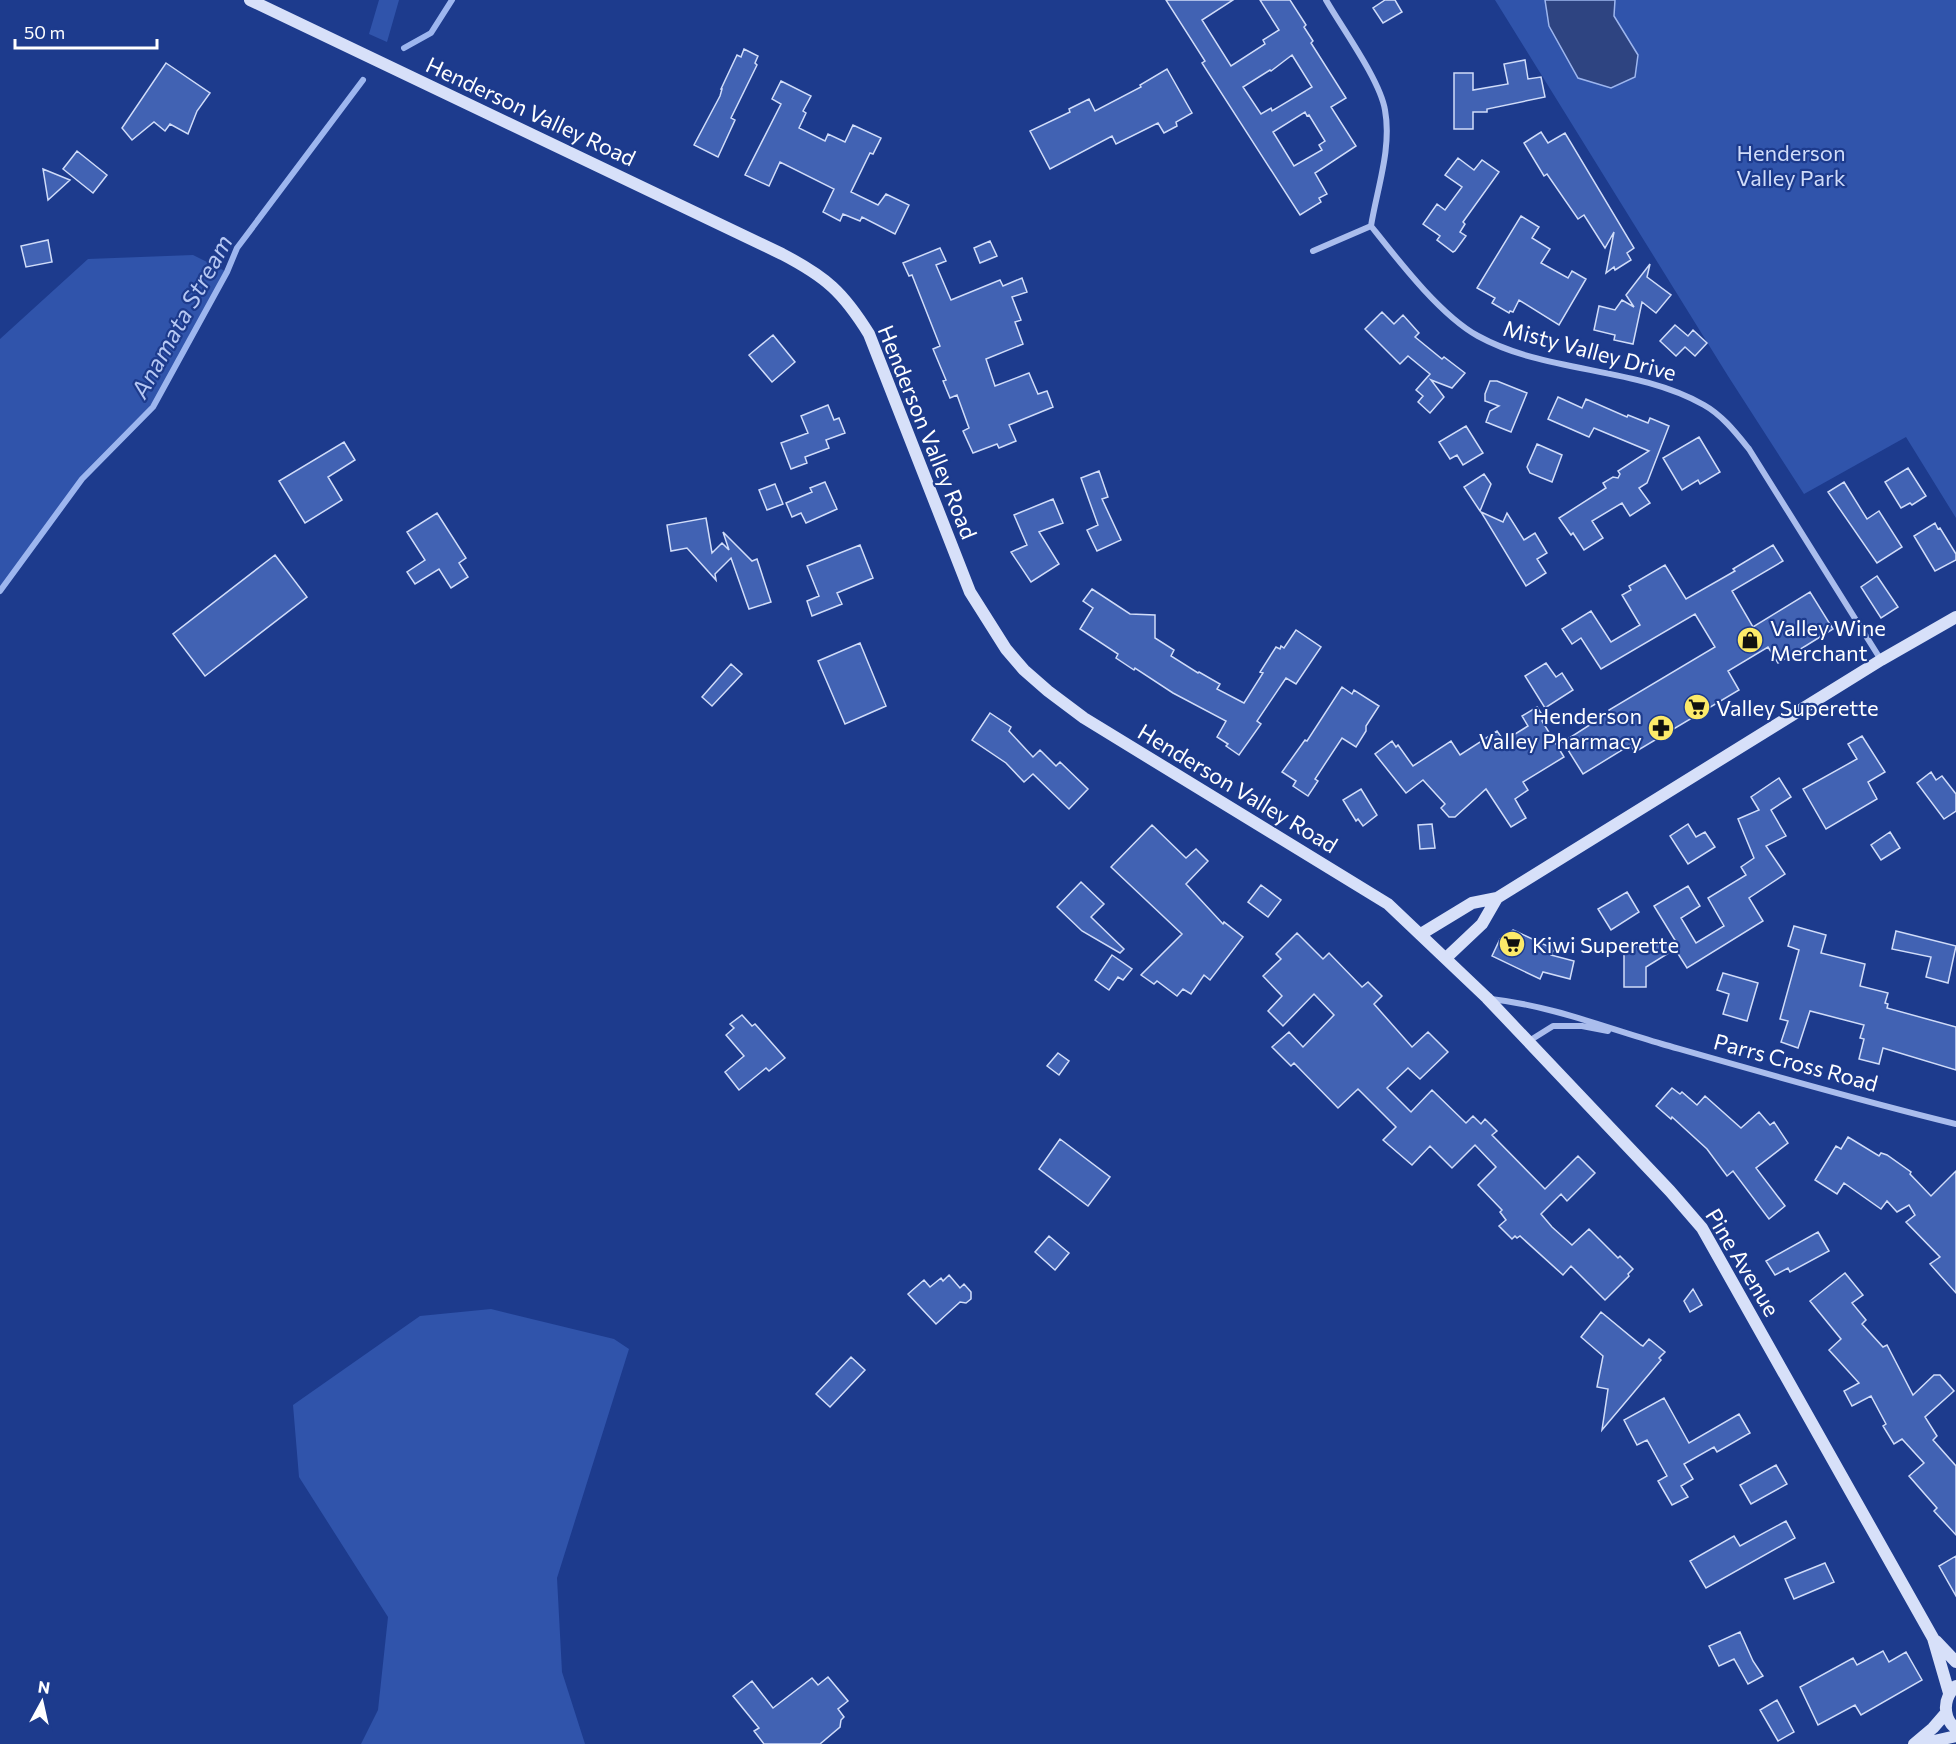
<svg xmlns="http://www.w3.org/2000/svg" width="1956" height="1744" font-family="Commissioner,sans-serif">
  <rect width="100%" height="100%" fill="#1d3b8d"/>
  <path fill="#3054ab" d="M379,0H399L387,42L369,34Z
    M1495,0H1956V518L1906,437L1804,494L1728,376Z
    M193,255L227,272L153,407L82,479L0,591V339L88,259Z
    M491,1309L614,1339L629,1349L557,1578L562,1672L585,1744H361L378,1710L388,1617L299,1477L293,1405L420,1316Z"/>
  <path fill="#2e4481" stroke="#9db6ef" stroke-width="1.5" d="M1545,0H1615L1614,16L1638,55L1635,77L1611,88L1578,78L1549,26Z"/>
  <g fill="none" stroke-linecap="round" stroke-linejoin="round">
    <path stroke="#9db6ef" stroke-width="6" d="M404,48L431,33L452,0
      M0,591L82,479L153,407L227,272L237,248L363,80"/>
  </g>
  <path fill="#4162b3" stroke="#d0dcf9" stroke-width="1.5" fill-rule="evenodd" d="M1166,0H1233L1202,20L1231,66L1265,44L1263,40L1279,30L1260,0H1290L1306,25L1304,27L1313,41L1311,43L1346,98L1331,107L1356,146L1315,173L1327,194L1319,198L1321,202L1300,215L1202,63L1205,61ZM1292,55L1312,87L1272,111L1271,108L1261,114L1243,87L1270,70L1271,71ZM1305,112L1307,116L1309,115L1325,141L1319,145L1322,150L1294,166L1273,132Z
    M1385,0H1395L1402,12L1383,23L1373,8Z
    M744,49L758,56L755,63L757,65L731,118L735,120L718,157L694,145L720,96L722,89H721L737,55L741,57Z
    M1525,60L1528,79L1541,77L1545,97L1487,109V112H1473V129H1454V73H1473V90L1508,84L1504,64Z
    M166,63L210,93L197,111L188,134L170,124L165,131L154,122L132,140L122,128Z
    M1167,69L1192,113L1176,122L1177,126L1164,133L1158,123L1116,144L1112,136L1050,169L1030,131L1070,112L1069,109L1089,99L1095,111L1141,87L1140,85Z
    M781,81L811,96L803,111L806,113L799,128L825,141L828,134L845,142L853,125L881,138L873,154L870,153L851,192L878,205L886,194L909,205L895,234L862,217L860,221L843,214L840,221L823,212L834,189L780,162L769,186L745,175L781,104L772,99Z
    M1541,132L1548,143L1565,133L1634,248L1627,253L1631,260L1615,270L1614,267L1606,273L1614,232L1605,248L1584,215L1578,219L1547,174L1544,176L1524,143Z
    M77,151L107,175L93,193L63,169Z
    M1458,158L1474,170L1482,160L1499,172L1463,222L1465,224L1460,232L1466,236L1455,251L1453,252L1437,240L1440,236L1423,224L1437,204L1445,210L1462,187L1445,175Z
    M43,169L70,180L48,200Z
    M1521,216L1539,227L1532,238L1550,249L1541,263L1568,278L1572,271L1586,279L1559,325L1519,300L1513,312L1510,311L1509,313L1492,303L1495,298L1477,288Z
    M48,240L52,262L26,267L21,246Z
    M990,241L997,256L980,263L974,248Z
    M940,248L946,261L936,265L951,300L1000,280L1003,286L1022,278L1027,292L1012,297L1021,320L1015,322L1023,344L986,359L995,386L1029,373L1038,394L1047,391L1053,407L1009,425L1016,441L999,448L997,444L973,453L963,431L969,428L957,395L950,398L943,381L946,380L933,349L940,346L912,275L909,276L903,263Z
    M1650,264L1647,277L1671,295L1656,313L1642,302L1633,344L1614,340L1615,335L1594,330L1599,306L1615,310L1622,300L1634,307L1626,295Z
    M1382,312L1394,324L1403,315L1419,333L1415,337L1442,359L1444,357L1465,373L1452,388L1431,380L1444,397L1430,413L1418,402L1423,396L1416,390L1430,374L1408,356L1400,364L1365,329Z
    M1675,325L1688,336L1693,330L1707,343L1695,356L1685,347L1676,356L1660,341Z
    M773,335L795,362L772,382L749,355Z
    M1490,381H1497L1527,393L1511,432L1486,422L1490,411L1499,406L1485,401V394Z
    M1558,397L1582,408L1586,399L1627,417L1628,415L1648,423L1650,418L1669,426L1647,483L1639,488L1650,503L1630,516L1622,503L1592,521L1603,538L1584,550L1573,533L1571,535L1559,518L1606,488L1603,483L1613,477L1618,478L1620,474L1618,471L1649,451L1594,428L1589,437L1548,419Z
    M828,405L834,420L839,418L845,433L826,440L829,448L805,457L807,463L791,469L781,443L808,433L801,416Z
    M1466,426L1483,453L1463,465L1457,455L1450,459L1439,442Z
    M1699,437L1720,472L1700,484L1698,480L1682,490L1663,458Z
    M344,442L355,460L328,477L342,500L305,523L279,481Z
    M1537,444L1562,455L1552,482L1530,473L1527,467Z
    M1908,468L1926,496L1912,505L1910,503L1901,508L1885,482Z
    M1099,471L1108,497L1102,499L1121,540L1097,551L1087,530L1098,525L1081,478Z
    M1484,474L1491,484L1480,511L1464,487Z
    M825,482L837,509L806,523L801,513L792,517L786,503L812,492L810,488Z
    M1844,482L1867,519L1879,511L1902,547L1877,563L1828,492Z
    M775,484L783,504L767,510L759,490Z
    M1053,499L1063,523L1039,532L1059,564L1031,582L1011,552L1027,545L1014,515Z
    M1481,512L1503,522L1507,513L1524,540L1535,533L1547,553L1537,559L1546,573L1526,586Z
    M437,513L466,558L459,563L468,577L451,588L439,569L415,584L407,572L425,560L407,532Z
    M706,518L712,553L722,543L729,550L723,532L752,561L757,559L771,602L749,609L731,558L715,574L716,580L687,548L671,551L667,525Z
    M1935,523L1938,529L1940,528L1956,554V560L1935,571L1914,536Z
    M860,545L873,578L837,593L842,604L812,616L807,601L819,596L807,566Z
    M1773,545L1783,561L1732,591L1753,627L1810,592L1833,629L1778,663L1768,647L1728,671L1739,690L1635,752L1630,745L1583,774L1563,742L1610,712L1609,710L1715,647L1695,614L1601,669L1581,638L1572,644L1562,629L1591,611L1611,642L1640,625L1622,595L1631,590L1629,586L1665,565L1686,599L1735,571L1733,569Z
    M275,555L307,597L205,676L173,634Z
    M1877,576L1898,607L1881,618L1861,587Z
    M1092,589L1130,614L1155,615V638L1174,650L1171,656L1198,673L1199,672L1220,684L1217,689L1242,702L1244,703L1263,673L1260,672L1276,647L1280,649L1281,646L1284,648L1296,630L1321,647L1296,684L1286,678L1257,721L1261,724L1239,755L1226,746L1228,744L1217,737L1226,721L1173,693L1135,668L1134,670L1116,658L1118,654L1080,629L1093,608L1083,601Z
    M860,643L886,706L845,724L818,661Z
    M1546,663L1556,677L1562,673L1573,690L1545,708L1525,676Z
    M731,664L742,674L712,706L702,697Z
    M1342,687L1352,694L1354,690L1379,706L1366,726V731L1356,747L1342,738L1315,779L1318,781L1308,796L1293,786L1296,781L1282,772L1305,740L1307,741Z
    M1537,707L1545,719L1542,721L1564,757L1523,782L1528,790L1515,799L1526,818L1511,827L1486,789L1455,817H1449L1441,808L1445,804L1423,780L1406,793L1375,754L1392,741L1396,747L1398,745L1413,766L1451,741L1460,755L1497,731L1504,741L1528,726L1522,716Z
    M990,713L1011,727L1009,731L1033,757L1040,750L1056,766L1060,762L1088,789L1069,809L1033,774L1024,782L1006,763L972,740Z
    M1862,736L1885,772L1868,782L1877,799L1826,829L1803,789L1857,759L1848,744Z
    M1931,772L1936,780L1942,776L1956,794V811L1944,819L1917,783Z
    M1779,778L1791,797L1771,810L1786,836L1766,846L1785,874L1749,898L1763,921L1687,968L1675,949L1646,967V987H1624V946L1678,945L1654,906L1688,886L1700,906L1681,918L1696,943L1724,926L1708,898L1746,875L1741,867L1754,858L1738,819L1759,810L1751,797Z
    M1361,789L1377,815L1363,826L1358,819L1356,821L1343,800Z
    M1432,824L1435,848L1420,849L1418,825Z
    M1688,824L1696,837L1705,832L1715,847L1688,864L1670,836Z
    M1152,825L1186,858L1196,849L1208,861L1186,884L1223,924L1224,922L1243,937L1210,980L1204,975L1191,994L1183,989L1177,996L1157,981L1154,984L1141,975L1182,934L1111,867Z
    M1890,832L1900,848L1881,860L1871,845Z
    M1081,882L1104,904L1091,917L1124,949L1120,953L1082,931L1057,907Z
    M1261,885L1281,900L1268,917L1248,902Z
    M1627,892L1639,912L1611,930L1598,909Z
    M1794,926L1826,935L1821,953L1865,964L1860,986L1888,993L1885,1003L1888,1004L1887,1008L1956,1027V1070L1883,1048L1879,1064L1859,1059L1864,1039L1860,1038L1864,1025L1810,1011L1798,1048L1781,1042L1788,1021L1780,1019L1799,950L1788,946Z
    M1513,930L1554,949L1551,955L1574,961L1570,979L1543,972L1540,979L1492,956L1500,939Z
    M1896,931L1956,946L1948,983L1926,977L1931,957L1892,949Z
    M1297,933L1323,959L1329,953L1362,987L1368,982L1382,996L1374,1004L1412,1047L1428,1032L1448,1052L1420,1079L1408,1068L1387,1088L1411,1112L1432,1090L1466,1123L1473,1116L1481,1124L1485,1119L1497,1131L1492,1135L1545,1189L1578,1156L1595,1173L1567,1201L1561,1194L1541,1214L1552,1227L1572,1245L1589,1229L1618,1258L1620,1256L1633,1269L1628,1274L1629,1276L1605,1300L1571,1266L1563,1275L1520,1236L1517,1238L1515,1236L1512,1239L1499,1226L1506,1220L1500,1212L1502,1210L1478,1185L1496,1167L1475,1145L1452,1168L1430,1146L1412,1165L1383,1140L1396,1127L1358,1089L1338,1108L1294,1063L1291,1066L1272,1047L1289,1032L1303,1047L1334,1015L1314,994L1283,1026L1268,1011L1282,996L1263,976L1281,959L1276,954Z
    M1112,955L1132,969L1123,980L1118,977L1109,990L1095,980Z
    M1723,973L1758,983L1747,1021L1723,1014L1729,994L1717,990Z
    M742,1015L752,1026L755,1024L785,1058L769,1071L766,1068L739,1090L725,1072L744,1056L726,1035L734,1028L730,1024Z
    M1058,1053L1069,1061L1059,1075L1047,1066Z
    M1672,1088L1680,1094L1682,1092L1697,1105L1705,1096L1741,1128L1759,1112L1770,1125L1774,1122L1788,1143L1756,1168L1785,1206L1769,1219L1733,1171L1727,1176L1707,1149L1672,1117L1671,1119L1656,1106Z
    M1848,1137L1879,1156L1881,1153L1887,1155L1911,1172L1910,1174L1931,1196L1956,1171V1293L1930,1264L1940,1257L1906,1222L1915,1215L1909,1205L1897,1212L1887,1201L1881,1209L1844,1183L1837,1194L1815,1180L1836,1146L1841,1149Z
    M1060,1139L1110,1177L1088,1206L1039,1169Z
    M1818,1232L1829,1251L1790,1272L1788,1268L1775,1275L1766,1261Z
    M1049,1236L1069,1253L1055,1270L1035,1252Z
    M1845,1273L1863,1295L1852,1303L1866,1320L1862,1324L1883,1347L1887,1345L1913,1395L1934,1375H1940L1954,1391L1925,1417L1937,1436L1933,1440L1956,1466V1535L1934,1511L1937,1508L1909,1476L1924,1463L1902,1439L1894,1444L1883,1426L1886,1424L1871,1396L1852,1406L1844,1391L1859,1383L1829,1350L1841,1339L1810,1301Z
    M949,1275L960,1288L964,1284L971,1292V1299L966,1303L960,1302L936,1324L908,1294L924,1280L930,1287L941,1278L943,1281Z
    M1693,1289L1702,1305L1690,1312L1684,1301Z
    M1601,1312L1641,1345L1643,1346L1649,1339L1665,1352L1659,1358L1661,1360L1602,1430L1608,1389L1597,1387L1603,1356L1581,1337Z
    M851,1357L865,1370L830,1407L816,1394Z
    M1664,1398L1689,1443L1739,1414L1750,1433L1717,1452L1714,1447L1684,1464L1693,1479L1681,1486L1688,1497L1672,1505L1658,1481L1667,1476L1647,1440L1637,1445L1624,1420Z
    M1776,1465L1787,1484L1751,1504L1740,1485Z
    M1786,1521L1795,1538L1706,1588L1690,1561L1734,1536L1740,1546Z
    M1956,1556V1596L1939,1566Z
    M1825,1563L1834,1582L1794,1599L1785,1579Z
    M1740,1632L1753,1661L1763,1676L1748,1684L1734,1659L1719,1666L1709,1646Z
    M1883,1651L1889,1662L1906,1652L1922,1680L1861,1715L1855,1705L1818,1725L1800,1687L1853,1658L1857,1665Z
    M828,1677L848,1701L838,1709L844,1717L841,1720L840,1727L820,1744H764L754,1731L759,1728L733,1696L752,1681L773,1708L812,1678L818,1685Z
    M1777,1700L1794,1732L1778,1741L1760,1710Z"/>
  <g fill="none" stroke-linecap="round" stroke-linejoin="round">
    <path stroke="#aabded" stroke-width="6" d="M1326,0C1342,28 1380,80 1385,110C1392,148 1377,189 1371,226C1398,260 1440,315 1478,336C1547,374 1635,366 1704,405C1722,415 1736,433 1749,449L1881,660
      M1313,251L1371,226
      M1491,999C1552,1006 1603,1027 1662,1044C1760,1072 1857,1100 1956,1124
      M1529,1041L1553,1026H1582L1608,1031"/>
    <path stroke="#d7e0f9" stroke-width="12" d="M250,0L782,254C826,277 843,292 869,334L970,592L1006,649L1024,670L1048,691L1084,718L1388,904L1487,998L1670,1191L1702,1228L1933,1638L1949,1693
      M1421,934L1472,903L1497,898L1881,660L1956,617
      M1446,958L1482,924L1497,898
      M1936,1641L1956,1662
      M1956,1686C1943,1698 1942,1717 1956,1729
      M1914,1744L1933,1728L1946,1713
      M1921,1744L1956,1736"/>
  </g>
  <defs>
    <symbol id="shop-disc" viewBox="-11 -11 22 22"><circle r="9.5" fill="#fcea69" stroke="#1d3b8d"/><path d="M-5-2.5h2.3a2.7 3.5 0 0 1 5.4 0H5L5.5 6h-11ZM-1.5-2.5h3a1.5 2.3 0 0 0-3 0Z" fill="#111"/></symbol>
    <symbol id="supermarket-disc" viewBox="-11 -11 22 22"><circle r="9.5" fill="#fcea69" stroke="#1d3b8d"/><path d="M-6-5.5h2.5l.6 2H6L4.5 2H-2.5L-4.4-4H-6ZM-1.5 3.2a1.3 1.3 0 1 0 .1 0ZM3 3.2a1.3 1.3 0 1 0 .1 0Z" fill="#111"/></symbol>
    <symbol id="pharmacy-disc" viewBox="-11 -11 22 22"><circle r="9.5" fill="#fcea69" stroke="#1d3b8d"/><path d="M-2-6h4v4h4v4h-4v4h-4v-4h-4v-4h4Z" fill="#111"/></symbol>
  </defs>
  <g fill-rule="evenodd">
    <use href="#shop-disc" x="1735" y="625" width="30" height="30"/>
    <use href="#supermarket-disc" x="1682" y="692" width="30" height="30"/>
    <use href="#pharmacy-disc" x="1646" y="713" width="30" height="30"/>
    <use href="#supermarket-disc" x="1497" y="929" width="30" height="30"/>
  </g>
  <g text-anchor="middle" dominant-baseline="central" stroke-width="4.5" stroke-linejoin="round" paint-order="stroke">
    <g font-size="22" fill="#fff" stroke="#1d3b8d">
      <text transform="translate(531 111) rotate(25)">Henderson Valley Road</text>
      <text transform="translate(1590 350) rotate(15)">Misty Valley Drive</text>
      <text transform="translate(928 432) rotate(68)">Henderson Valley Road</text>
      <text transform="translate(1238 788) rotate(31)">Henderson Valley Road</text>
      <text transform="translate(1796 1062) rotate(15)">Parrs Cross Road</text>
      <text transform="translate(1743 1262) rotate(59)">Pine Avenue</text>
    </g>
    <g font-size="22" fill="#d0dcf9" stroke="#1d3b8d">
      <text x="1791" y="152">Henderson<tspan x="1791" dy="25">Valley Park</tspan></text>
    </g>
    <g font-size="22" fill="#fff" stroke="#1d3b8d" text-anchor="start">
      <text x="1770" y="627">Valley Wine<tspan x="1770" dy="25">Merchant</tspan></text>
      <text x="1716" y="707">Valley Superette</text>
      <text x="1642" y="715" text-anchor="end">Henderson<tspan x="1642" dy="25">Valley Pharmacy</tspan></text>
      <text x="1532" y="944">Kiwi Superette</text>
    </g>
    <g font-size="24" font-style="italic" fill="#b6c8f4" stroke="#1d3b8d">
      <text transform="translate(181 316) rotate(-61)">Anamata Stream</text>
    </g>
  </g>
  <g transform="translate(42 1702) rotate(8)" stroke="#1d3b8d" stroke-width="4.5" paint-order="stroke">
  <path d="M0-4.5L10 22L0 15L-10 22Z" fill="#ffffff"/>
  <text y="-9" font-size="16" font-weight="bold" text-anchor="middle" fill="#ffffff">N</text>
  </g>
  <path d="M15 39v9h142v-9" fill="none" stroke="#ffffff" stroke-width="3"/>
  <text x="24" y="39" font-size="18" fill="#ffffff" stroke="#1d3b8d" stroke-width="4.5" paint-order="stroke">50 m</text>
</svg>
